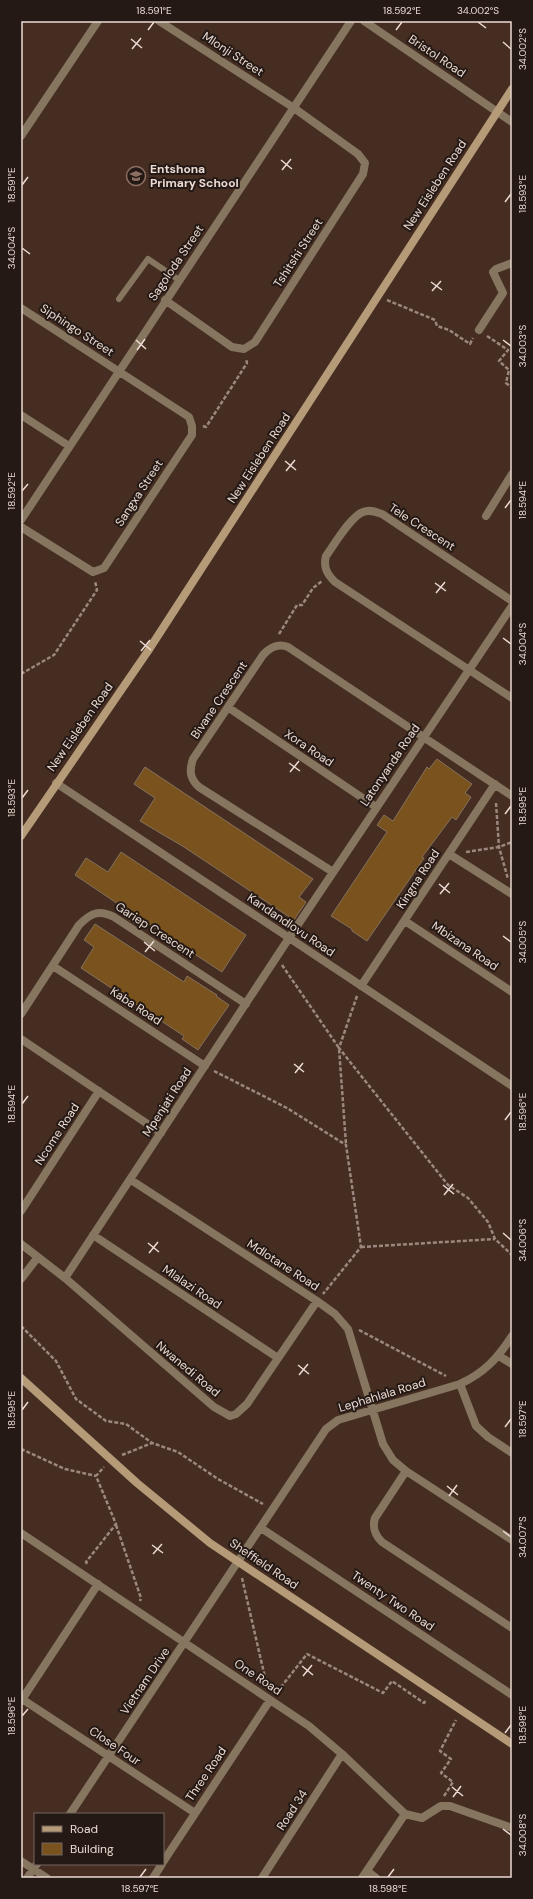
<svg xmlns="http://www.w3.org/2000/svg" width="533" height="1899" font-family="'DM Sans',sans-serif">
  <rect width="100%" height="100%" fill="#462d22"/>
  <path fill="#79521d" stroke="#85725c" d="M437,759L472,784L465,793L471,797L456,820L452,817L422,857L424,858L367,941L352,931V929L331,916L387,832L377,825L384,815L393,821L427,767L429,769Z
    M145,767L313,879L299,897L306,902L294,920L184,847L140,821L155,798L134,784Z
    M121,852L246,935L222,972L138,917L134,923L123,916L127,910L75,875L86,858L108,872Z
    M95,924L184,982L187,976L217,995L216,996L229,1005L198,1050L182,1039L184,1036L81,968L94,947L84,940Z"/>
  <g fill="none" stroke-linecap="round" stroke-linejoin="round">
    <path stroke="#9c877f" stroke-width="2.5" stroke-dasharray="4 2" stroke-linecap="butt" d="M387,300L435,320L437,326L449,330L470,344L473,338
      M487,336L508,350L499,361L509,370L506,383L512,388
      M203,426L206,427L247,363L246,359
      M279,634L297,605H302L313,588L322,581
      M21,674L54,655L97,590L95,581
      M496,803L499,847L508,879
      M466,852L499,847L512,842
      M282,965L339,1048L346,1144
      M357,996L339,1048L448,1185L468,1198L488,1222L495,1239L512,1255
      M214,1071L287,1108L346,1145L361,1247L323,1294
      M361,1247L495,1239
      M21,1326L56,1361L76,1399L106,1421L126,1424L152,1443L178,1452L218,1479L263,1504
      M359,1330L446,1376
      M21,1449L65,1469L96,1476
      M122,1455L152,1443
      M116,1525L141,1598L140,1601
      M87,1564L86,1562L116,1524L96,1476L104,1467
      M242,1578L267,1686
      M277,1692L307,1654L383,1693L392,1681L424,1703L426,1700
      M444,1796L453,1782L441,1773L451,1759L440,1751L456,1720"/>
    <path stroke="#867660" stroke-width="6" d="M119,299L148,259L179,280"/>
    <path stroke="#867660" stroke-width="8" d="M159,21L294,108L358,154L365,163L363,174L255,342L244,349L232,347L165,300
      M364,21L512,122
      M21,136L98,21
      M21,308L189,417L192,426V435L104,568L93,572L21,527
      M479,330L503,293L493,272L496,269L512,263
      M21,415L69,446
      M486,516L512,474
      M21,520L351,21
      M512,601L382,514C376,512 370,509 363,512C351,516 334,545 326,556C323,567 327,574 335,582L512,698
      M229,708L376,807
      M56,783L512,1086
      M449,854L512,894
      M333,872L199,787C190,779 189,771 193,759L263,655C270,647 278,643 288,647L512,796
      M405,921L512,992
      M53,966L205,1066
      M361,986L495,784
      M21,1014L79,925C91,913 99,909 114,917L246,1004
      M21,1039L161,1133
      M131,1180L317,1301L335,1314L348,1329L383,1444L393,1460L406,1471L512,1540
      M21,1211L99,1091
      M93,1235L278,1358
      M21,1244L65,1278L214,1407L230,1416L236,1414L247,1404L317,1301
      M65,1278L289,938L512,606
      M21,1279L38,1257
      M499,1356L512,1364
      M460,1384L476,1426L488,1437L512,1453
      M406,1471L375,1518C372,1528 375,1535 382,1542L512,1628
      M261,1528L512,1695
      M21,1533L309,1726L342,1754L405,1814L422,1818L441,1806H450L512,1828
      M22,1699L195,1813
      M21,1701L98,1584
      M70,1814L326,1429L338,1420L460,1384C484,1373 498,1358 512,1336
      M21,1861L47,1878
      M163,1862L270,1700
      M367,1871L376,1878
      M27,1878L37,1864
      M153,1878L162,1864
      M262,1878L342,1754
      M362,1878L405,1814"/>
    <path stroke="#b59b77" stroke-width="8" d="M21,836L148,651L512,89
      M21,1378L137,1483L210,1543L512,1744"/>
  </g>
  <path fill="none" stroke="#ebdad3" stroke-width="1.5" d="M478,22L486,28M148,30L154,22M396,30L402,22M131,39L142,48M503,42L511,49M132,49L141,38M281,160L292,169M282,170L291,159M22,185L28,177M505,202L511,194M22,248L30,254M431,282L442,290M432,291L441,281M136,340L146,349M503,340L511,346M137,350L145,339M285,461L296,470M286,471L295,460M22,491L28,484M505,508L511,500M435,583L446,591M436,593L445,582M503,638L511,644M140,641L151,650M141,651L150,640M289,763L300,771M290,772L299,761M22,798L28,790M505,814L511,806M439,884L450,893M440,894L449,883M503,936L511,942M144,942L155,951M145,952L154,941M294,1064L304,1072M295,1073L303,1063M22,1104L28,1096M505,1120L511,1112M443,1185L454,1194M444,1195L453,1184M503,1233L511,1240M148,1243L159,1252M149,1253L158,1242M298,1365L309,1374M299,1375L308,1364M22,1410L28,1402M505,1427L511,1419M447,1486L458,1495M449,1496L457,1485M503,1531L511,1537M152,1545L163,1553M153,1554L162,1544M302,1666L313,1675M303,1676L312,1665M22,1716L28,1709M505,1733L511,1725M452,1787L463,1796M453,1797L461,1786M503,1829L511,1835M140,1877L146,1869M388,1877L394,1869"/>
  <defs>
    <symbol id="school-ring" viewBox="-11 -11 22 22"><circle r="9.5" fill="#241914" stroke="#8d6e63" stroke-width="1.5"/><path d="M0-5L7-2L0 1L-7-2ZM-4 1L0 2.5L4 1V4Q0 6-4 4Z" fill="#8d6e63"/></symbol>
  </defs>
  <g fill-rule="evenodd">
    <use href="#school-ring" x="125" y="165" width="22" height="22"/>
  </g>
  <g text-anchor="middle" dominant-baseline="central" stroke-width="4" stroke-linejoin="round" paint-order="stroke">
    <g font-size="12" fill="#ebdad3" stroke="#241914">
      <text transform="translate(233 54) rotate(33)">Mlonji Street</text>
      <text transform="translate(437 56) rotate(34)">Bristol Road</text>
      <text transform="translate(435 185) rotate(-57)">New Eisleben Road</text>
      <text transform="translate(298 253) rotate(-57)">Tshitshi Street</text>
      <text transform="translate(176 263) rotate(-56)">Sagoloda Street</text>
      <text transform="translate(77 330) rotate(33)">Siphingo Street</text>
      <text transform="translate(259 458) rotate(-57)">New Eisleben Road</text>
      <text transform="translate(139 493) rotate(-57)">Sangxa Street</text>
      <text transform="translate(422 527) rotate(33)">Tele Crescent</text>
      <text transform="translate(219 700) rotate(-56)">Bivane Crescent</text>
      <text transform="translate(80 727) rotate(-55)">New Eisleben Road</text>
      <text transform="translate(309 748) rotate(34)">Xora Road</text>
      <text transform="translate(390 765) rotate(-56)">Latonyanda Road</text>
      <text transform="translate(418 879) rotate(-57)">Kingna Road</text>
      <text transform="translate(291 925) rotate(34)">Kandandlovu Road</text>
      <text transform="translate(155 930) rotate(33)">Gariep Crescent</text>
      <text transform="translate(465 946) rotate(34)">Mbizana Road</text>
      <text transform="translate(136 1006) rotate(33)">Kaba Road</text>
      <text transform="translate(167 1102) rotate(-57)">Mpenjati Road</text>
      <text transform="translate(57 1134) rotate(-57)">Ncome Road</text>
      <text transform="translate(283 1265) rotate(33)">Mdlotane Road</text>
      <text transform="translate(192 1287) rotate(34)">Mlalazi Road</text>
      <text transform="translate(188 1369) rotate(40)">Nwanedi Road</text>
      <text transform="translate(382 1395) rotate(-17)">Lephahlala Road</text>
      <text transform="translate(264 1564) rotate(34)">Sheffield Road</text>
      <text transform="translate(393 1601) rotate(34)">Twenty Two Road</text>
      <text transform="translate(258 1677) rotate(34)">One Road</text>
      <text transform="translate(145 1681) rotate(-56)">Vietnam Drive</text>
      <text transform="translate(115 1746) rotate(34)">Close Four</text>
      <text transform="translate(206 1774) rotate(-56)">Three Road</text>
      <text transform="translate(292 1810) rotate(-57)">Road 34</text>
    </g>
    <g font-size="12" font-weight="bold" fill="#ebdad3" stroke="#241914" text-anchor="start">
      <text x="150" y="169">Entshona<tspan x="150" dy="14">Primary School</tspan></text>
    </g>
  </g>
  <rect width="533" height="1899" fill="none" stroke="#241914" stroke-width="44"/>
  <rect x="34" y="1813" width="130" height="52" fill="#241914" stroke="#746660"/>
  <rect x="42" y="1826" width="20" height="6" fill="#b59b77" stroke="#746660"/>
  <text x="70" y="1833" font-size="12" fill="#ebdad3">Road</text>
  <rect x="42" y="1843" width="20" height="12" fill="#79521d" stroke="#746660"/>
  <text x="70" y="1853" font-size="12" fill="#ebdad3">Building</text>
  <rect x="22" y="22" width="489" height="1855" fill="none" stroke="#ebdad3" stroke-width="1.5"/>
  <g font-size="10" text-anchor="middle" fill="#ebdad3">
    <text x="154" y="14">18.591°E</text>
    <text x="402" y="14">18.592°E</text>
    <text x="478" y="14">34.002°S</text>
    <text transform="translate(522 49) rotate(-90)" y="4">34.002°S</text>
    <text transform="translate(11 185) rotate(-90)" y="4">18.591°E</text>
    <text transform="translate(522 194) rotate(-90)" y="4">18.593°E</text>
    <text transform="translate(11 248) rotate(-90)" y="4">34.004°S</text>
    <text transform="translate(522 346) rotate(-90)" y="4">34.003°S</text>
    <text transform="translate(11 491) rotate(-90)" y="4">18.592°E</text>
    <text transform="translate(522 500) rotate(-90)" y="4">18.594°E</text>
    <text transform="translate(522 644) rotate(-90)" y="4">34.004°S</text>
    <text transform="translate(11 798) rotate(-90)" y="4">18.593°E</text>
    <text transform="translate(522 806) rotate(-90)" y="4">18.595°E</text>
    <text transform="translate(522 942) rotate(-90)" y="4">34.005°S</text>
    <text transform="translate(11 1104) rotate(-90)" y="4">18.594°E</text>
    <text transform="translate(522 1112) rotate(-90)" y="4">18.596°E</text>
    <text transform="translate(522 1240) rotate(-90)" y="4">34.006°S</text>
    <text transform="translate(11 1410) rotate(-90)" y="4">18.595°E</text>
    <text transform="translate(522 1419) rotate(-90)" y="4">18.597°E</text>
    <text transform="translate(522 1537) rotate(-90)" y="4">34.007°S</text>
    <text transform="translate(11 1716) rotate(-90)" y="4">18.596°E</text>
    <text transform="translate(522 1725) rotate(-90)" y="4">18.598°E</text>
    <text transform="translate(522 1835) rotate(-90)" y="4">34.008°S</text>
    <text x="140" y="1892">18.597°E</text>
    <text x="388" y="1892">18.598°E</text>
  </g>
</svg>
